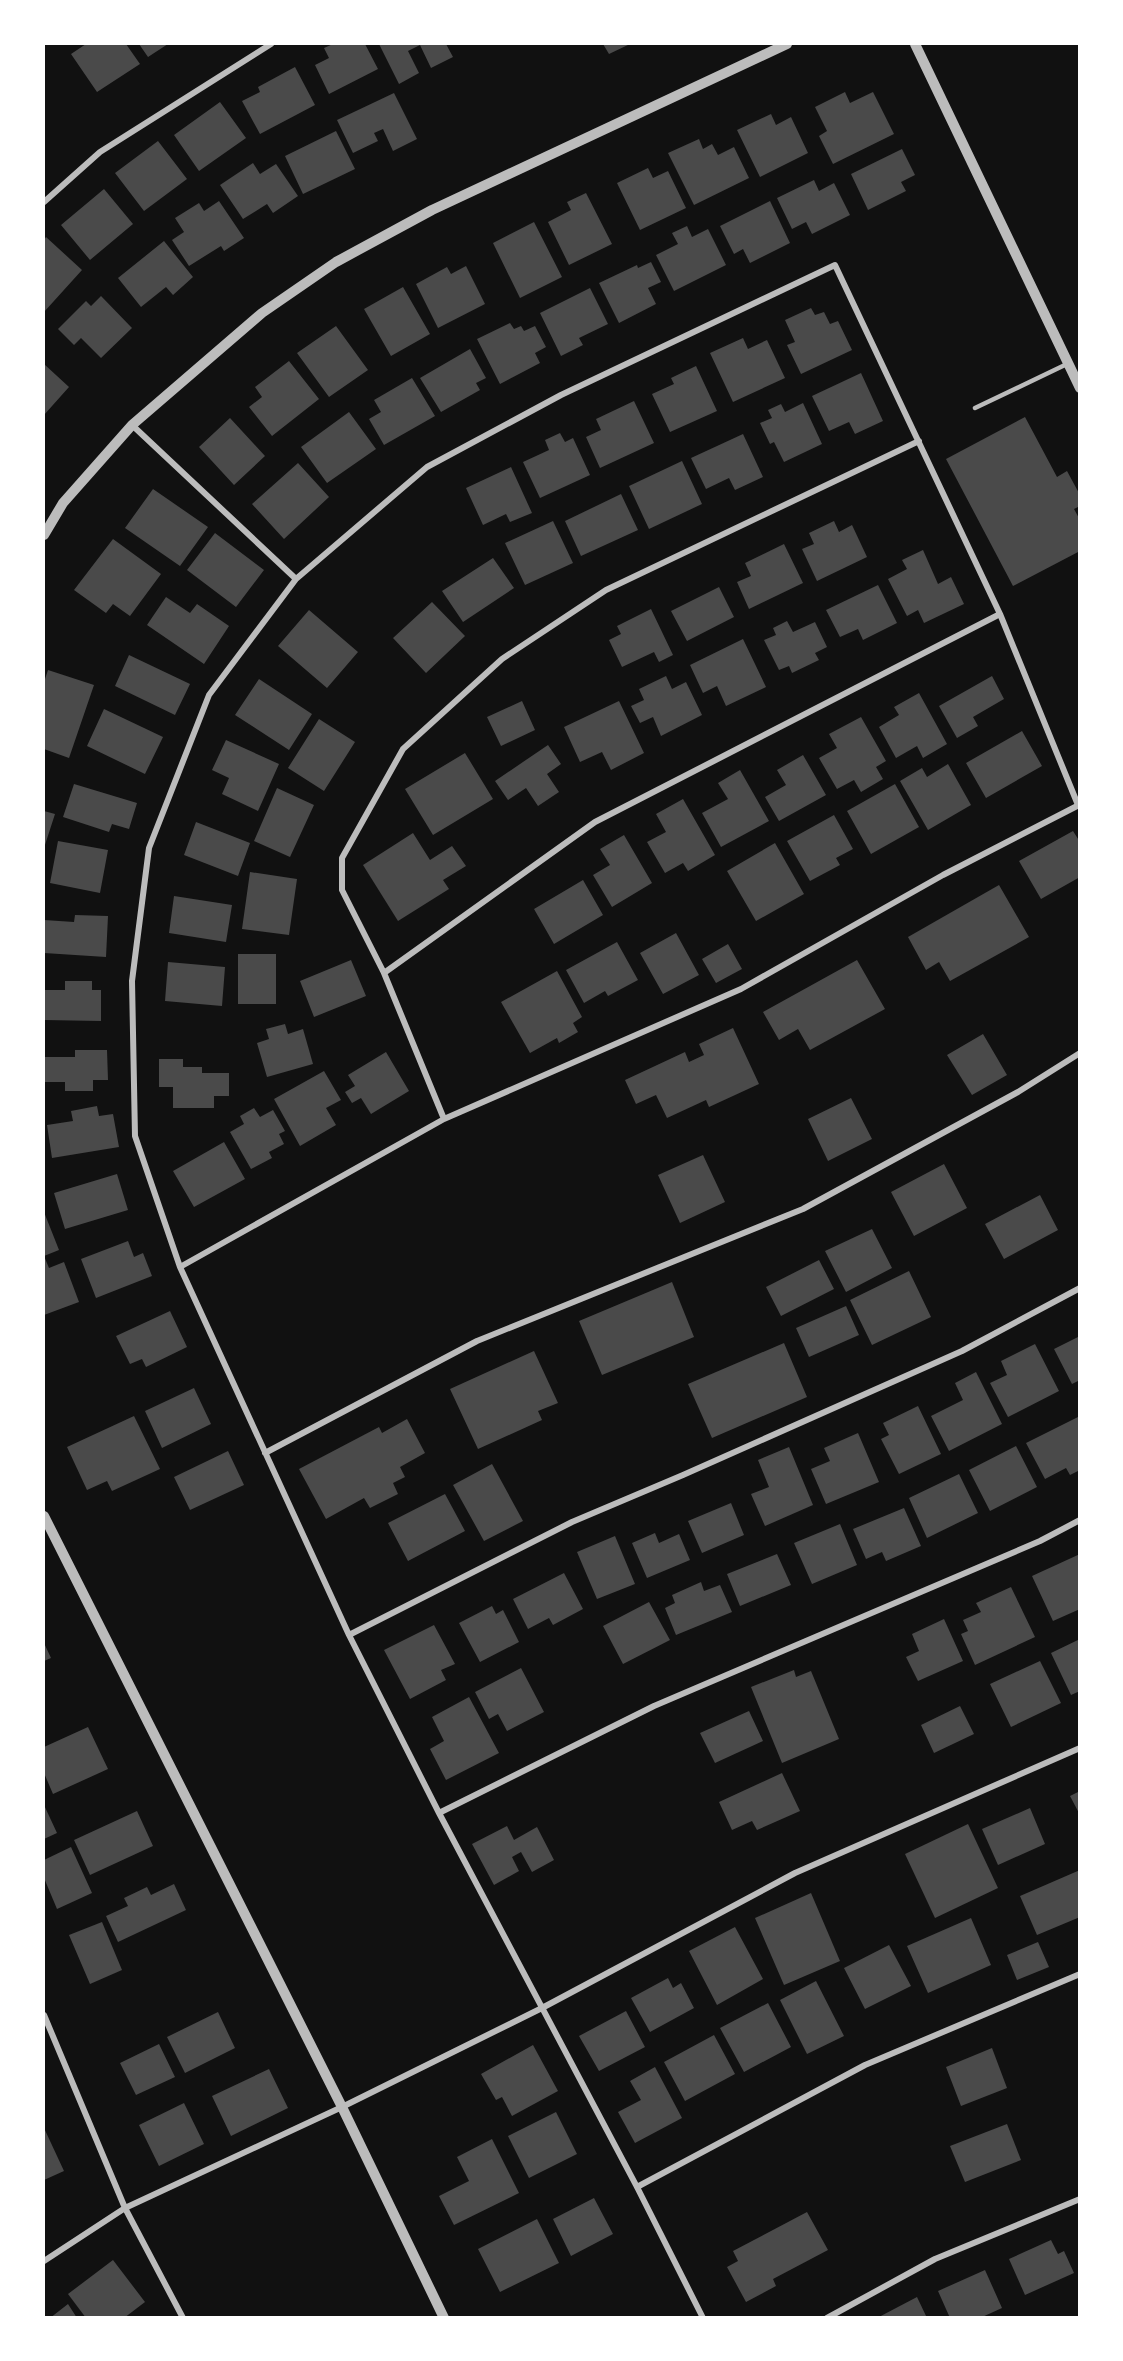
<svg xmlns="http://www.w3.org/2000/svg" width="1123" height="2361" font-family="Signika,sans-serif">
  <rect width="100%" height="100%" fill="#111"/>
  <path fill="#4a4a4a" d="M86,44H126L140,64L97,92L71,54Z
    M139,44H168L148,57Z
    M333,44H365L378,69L329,94L315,65L329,58L324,48Z
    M379,44H446L453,57L431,68L420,45L408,51L419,73L399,84Z
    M603,44H630L609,54Z
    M295,67L315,105L260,134L242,101L260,92L258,87Z
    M845,92L850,103L873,92L894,134L833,164L819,136L827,131L815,107Z
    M394,93L417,139L393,151L383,129L374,133L378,141L353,153L337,120Z
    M220,102L246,138L199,171L174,135Z
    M771,114L776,125L791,117L808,153L760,177L737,130Z
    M336,131L355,169L303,194L285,156Z
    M699,139L703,149L712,144L718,155L734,147L749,178L694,205L668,153Z
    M158,141L187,179L144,211L115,173Z
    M902,149L915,175L901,182L906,191L868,210L851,174Z
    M253,163L260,174L276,164L298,196L273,213L267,204L243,219L220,185Z
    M648,168L653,178L668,171L686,208L640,230L617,183Z
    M814,180L819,191L834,183L850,215L812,234L806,222L792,229L777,198Z
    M104,189L133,224L90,260L61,225Z
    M586,193L612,244L569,265L548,222L571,210L567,202Z
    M219,201L244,238L224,251L221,246L189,266L172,240L184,232L175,218L199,203L204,211Z
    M770,201L790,243L750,263L743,249L734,254L720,226Z
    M534,222L562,277L520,298L493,243Z
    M687,226L692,237L708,229L726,265L674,291L656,255L678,244L672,233Z
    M46,237L82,270L44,312V240Z
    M164,241L193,277L173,295L166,287L141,307L118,278Z
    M651,262L661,282L648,288L656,304L619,323L599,283L637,265L638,268Z
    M466,266L485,304L438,328L416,284L447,267L451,274Z
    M403,287L430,334L391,356L364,309Z
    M590,288L608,324L579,338L583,345L561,356L540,313Z
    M101,296L132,328L101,358L81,338L74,345L58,329L86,301L91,306Z
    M811,308L815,315L824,312L830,324L838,321L852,350L801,374L787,345L795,342L785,320Z
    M510,323L514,329L521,326L524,331L535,326L546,347L535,353L540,363L500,384L477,339Z
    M336,326L368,370L329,397L297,353Z
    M743,338L748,349L767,340L785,378L733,402L710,353Z
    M470,349L486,378L476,383L480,390L441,412L420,378Z
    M289,361L319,399L272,436L249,407L262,397L255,387Z
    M44,364L69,387L44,415Z
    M696,366L717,411L670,432L652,394L674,384L671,378Z
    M861,373L883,421L855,434L849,422L829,431L812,396Z
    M412,378L435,416L384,445L369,419L381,412L374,400Z
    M634,401L654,443L600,468L586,437L601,430L596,419Z
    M803,403L822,444L784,462L774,442L770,444L760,423L772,418L768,410L781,404L785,412Z
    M349,412L376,449L327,483L301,447Z
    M1025,417L1057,477L1067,471L1080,495V506L1074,509L1080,520V551L1013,586L946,459Z
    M230,418L265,456L234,485L199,447Z
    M560,433L565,442L573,438L590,475L540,498L523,462L549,450L545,440Z
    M743,434L763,477L735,490L729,478L706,489L691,458Z
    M682,461L702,504L649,529L629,486Z
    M298,463L329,497L284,539L252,504Z
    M511,467L532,513L510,522L506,514L483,525L466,488Z
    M153,489L208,527L180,566L125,528Z
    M621,494L638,530L581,556L565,521Z
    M553,521L573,563L525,585L505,543Z
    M834,521L839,532L852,525L867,557L817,581L802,549L814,544L809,533Z
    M215,533L264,570L236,607L187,570Z
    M113,539L161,574L130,616L113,604L106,613L74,590Z
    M784,544L803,583L749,609L737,582L751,576L745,563Z
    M923,550L938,584L951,577L964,604L924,623L918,610L907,616L888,579L907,569L902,560Z
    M493,558L514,588L463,622L442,591Z
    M878,585L897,623L863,640L858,629L840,637L826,610Z
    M719,587L734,617L687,641L671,611Z
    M166,597L190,613L197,604L229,626L204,664L147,625Z
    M432,602L465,636L426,673L393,638Z
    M651,609L673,655L659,662L654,652L622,667L609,640L621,634L617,626Z
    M309,610L358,652L327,688L278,646Z
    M787,621L793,632L815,622L827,647L815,653L819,660L792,673L789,666L779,670L764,640L776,635L773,628Z
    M743,639L766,687L726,706L717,686L703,693L690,665Z
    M129,655L190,684L175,715L115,686Z
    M48,670L94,685L69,758L44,749V682Z
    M666,676L672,689L686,682L702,715L661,736L653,717L640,723L631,706L644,700L639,689Z
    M992,676L1004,699L973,717L978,726L957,738L939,706Z
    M259,679L312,714L289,750L235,715Z
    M919,693L947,744L923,758L917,746L896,758L879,727L899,715L894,707Z
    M522,701L535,730L501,746L487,717Z
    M619,701L644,753L611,770L602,752L580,762L564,727Z
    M104,709L163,737L145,774L87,746Z
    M861,717L886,761L876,767L883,779L861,792L854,780L837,789L819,758L837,748L829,734Z
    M319,719L355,742L324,791L288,768Z
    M1022,731L1042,766L986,798L966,763Z
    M226,740L279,764L258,811L222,794L229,778L212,770Z
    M548,745L561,764L547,774L559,792L538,806L526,788L508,800L495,781Z
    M465,753L493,799L433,835L405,789Z
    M803,755L826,795L779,821L765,797L786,785L777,770Z
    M948,764L971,805L928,830L900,781L922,768L927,777Z
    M740,770L769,821L721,847L702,813L728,799L718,783Z
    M74,784L137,803L129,829L112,824L109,832L63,817Z
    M895,784L919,827L871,854L847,811Z
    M277,788L314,805L290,857L254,841Z
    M683,799L715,855L688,871L683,863L665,873L647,842L666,832L656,814Z
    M44,811L55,814L44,848Z
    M834,815L853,849L836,858L840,865L810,881L787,841Z
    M196,822L250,843L238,876L184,855Z
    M1073,831L1080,842V877L1041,899L1019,861Z
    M413,833L430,860L452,846L466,866L443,880L449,889L398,921L363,865Z
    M624,835L652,883L612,907L593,875L610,865L600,849Z
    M58,841L108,850L100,893L50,883Z
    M775,843L804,894L756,921L727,871Z
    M250,872L297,879L289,935L242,929Z
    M583,880L603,915L554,944L534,909Z
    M999,885L1029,937L950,981L939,962L926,970L908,937Z
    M174,896L232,905L226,942L169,933Z
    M75,915L108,916L106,957L44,953V920L74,922Z
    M676,933L699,975L663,994L640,953Z
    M617,942L638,980L608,996L605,991L584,1003L566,970Z
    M728,944L742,969L716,983L702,959Z
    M238,954H276V1004H238Z
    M351,960L366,996L314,1017L300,981Z
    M857,960L885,1009L810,1050L798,1029L779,1040L763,1012Z
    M168,962L225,967L222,1006L165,1001Z
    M557,971L582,1017L573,1023L578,1032L559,1043L557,1038L530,1053L501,1002Z
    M65,981H92V990H101V1021L44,1020V990H65Z
    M285,1024L288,1034L303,1029L313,1064L267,1077L257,1043L269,1039L266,1029Z
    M733,1028L759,1084L709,1107L706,1100L667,1118L656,1095L636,1104L625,1080L685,1052L689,1062L704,1055L699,1044Z
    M983,1034L1007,1075L972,1095L947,1055Z
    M75,1050H107L108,1080H93V1091H65V1082H44V1057H75Z
    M386,1052L409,1091L371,1114L361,1098L352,1103L345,1092L355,1086L348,1075Z
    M159,1059H183V1067H202V1073H229V1096H214V1108H173V1087H159Z
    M324,1071L341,1100L326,1108L336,1125L300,1146L274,1099Z
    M851,1098L872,1139L828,1161L808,1119Z
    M97,1106L99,1116L113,1114L119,1147L52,1158L47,1125L73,1121L71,1111Z
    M254,1108L260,1117L273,1110L285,1131L279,1134L284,1144L269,1152L272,1158L251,1169L230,1132L244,1124L240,1116Z
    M224,1142L245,1179L194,1207L173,1171Z
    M703,1155L725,1202L680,1223L658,1175Z
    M944,1164L967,1208L914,1236L891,1192Z
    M117,1174L128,1210L65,1229L54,1193Z
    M1040,1195L1058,1230L1004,1259L985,1224Z
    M44,1212L59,1250L44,1256L49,1268L64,1262L79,1302L44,1315Z
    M872,1229L892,1268L846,1292L825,1251Z
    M128,1241L134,1257L143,1253L152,1276L96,1298L81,1259Z
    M819,1260L834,1289L781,1316L766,1287Z
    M909,1271L931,1317L872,1345L850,1300Z
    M672,1282L694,1337L602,1375L579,1321Z
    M846,1306L859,1335L809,1357L796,1328Z
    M170,1311L187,1347L146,1367L142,1359L130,1364L116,1336Z
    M1080,1336V1380L1072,1384L1054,1349Z
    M784,1343L807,1397L712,1438L688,1384Z
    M1035,1344L1059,1391L1008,1417L990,1383L1007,1375L1001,1361Z
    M534,1351L558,1403L538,1411L542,1420L478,1449L450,1389Z
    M976,1372L1002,1424L949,1451L931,1416L963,1400L955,1383Z
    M194,1388L211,1424L162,1448L145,1411Z
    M918,1406L941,1454L899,1474L881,1439L889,1435L883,1423Z
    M134,1416L160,1469L112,1491L107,1481L87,1490L67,1447Z
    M1080,1416V1470L1070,1475L1066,1468L1045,1479L1026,1443Z
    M407,1419L425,1453L400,1467L405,1477L393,1483L398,1494L370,1508L364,1498L326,1519L299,1469L379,1427L382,1433Z
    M858,1433L879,1482L826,1504L811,1469L830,1461L824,1448Z
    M1016,1446L1037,1487L990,1511L969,1470Z
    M789,1447L813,1505L765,1526L751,1494L769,1487L758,1460Z
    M228,1451L244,1485L190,1510L174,1477Z
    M492,1464L523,1521L484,1541L453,1485Z
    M959,1474L978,1513L927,1538L909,1498Z
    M445,1494L465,1531L408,1561L388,1523Z
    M731,1503L744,1535L702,1553L688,1521Z
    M904,1508L921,1546L886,1561L882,1552L866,1559L853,1529Z
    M840,1524L857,1565L812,1584L794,1543Z
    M655,1533L659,1543L679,1534L690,1560L647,1578L632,1543Z
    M615,1536L635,1584L597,1599L577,1552Z
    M777,1554L791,1585L740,1606L727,1574Z
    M1080,1554V1609L1053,1621L1032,1576Z
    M564,1573L583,1609L553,1625L549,1618L528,1629L513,1599Z
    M701,1582L704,1591L720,1585L732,1612L676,1635L665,1608L675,1603L672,1595Z
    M1011,1587L1035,1637L975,1665L961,1634L968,1631L963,1620L981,1612L976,1603Z
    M649,1602L670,1640L623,1664L603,1626Z
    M492,1606L496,1614L503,1610L519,1642L480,1662L459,1623Z
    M944,1619L963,1661L918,1681L906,1657L919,1651L912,1634Z
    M434,1625L455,1664L441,1670L446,1680L410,1699L384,1650Z
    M1080,1639V1691L1071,1695L1051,1653Z
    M44,1643L51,1658L44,1661Z
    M1040,1661L1061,1703L1011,1727L990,1684Z
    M521,1668L544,1712L507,1731L498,1714L489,1719L475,1692Z
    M794,1670L796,1677L811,1671L839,1739L782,1763L751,1687Z
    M469,1697L499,1753L446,1780L430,1749L444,1741L432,1717Z
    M960,1706L974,1734L934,1753L921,1725Z
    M749,1711L763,1741L715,1763L700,1733Z
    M88,1727L108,1769L53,1794L44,1773V1747Z
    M782,1773L800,1811L757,1830L752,1821L732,1830L719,1802Z
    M1080,1791V1815L1070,1796Z
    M44,1805L57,1833L44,1839Z
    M1030,1808L1045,1844L998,1865L982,1829Z
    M137,1811L153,1846L90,1875L74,1840Z
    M968,1824L998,1888L935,1918L905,1854Z
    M507,1826L514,1840L537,1827L554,1860L532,1872L521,1852L512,1857L519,1871L494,1885L472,1844Z
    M71,1847L92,1893L57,1909L44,1878V1860Z
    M1080,1870V1917L1037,1935L1020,1896Z
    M174,1884L186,1910L118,1942L106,1916L128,1906L124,1898L147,1887L151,1895Z
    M811,1893L840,1961L784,1985L755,1918Z
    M971,1918L991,1965L928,1993L907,1946Z
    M102,1922L122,1970L90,1984L69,1935Z
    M735,1927L763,1979L717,2005L689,1951Z
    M1038,1942L1049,1967L1017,1980L1007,1955Z
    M889,1945L911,1986L865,2009L844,1968Z
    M668,1978L673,1988L681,1983L694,2008L650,2032L631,1998Z
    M816,1981L844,2036L807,2054L780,2000Z
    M768,2003L791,2047L744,2072L720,2028Z
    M626,2011L645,2047L599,2071L579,2036Z
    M218,2012L235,2048L185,2073L167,2037Z
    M714,2035L735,2074L685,2101L664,2062Z
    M159,2044L175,2077L136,2095L120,2063Z
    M533,2045L558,2091L512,2116L502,2097L496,2100L481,2074Z
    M992,2048L1007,2088L961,2106L946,2067Z
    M655,2067L682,2118L635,2143L618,2112L641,2100L630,2081Z
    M269,2069L288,2108L231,2136L212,2096Z
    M184,2103L204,2144L159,2166L139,2125Z
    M556,2112L577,2154L529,2178L508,2136Z
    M1007,2124L1021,2160L965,2182L950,2146Z
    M44,2128L64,2171L44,2180Z
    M492,2139L519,2193L454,2225L439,2196L469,2181L457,2157Z
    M594,2198L613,2234L571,2256L553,2219Z
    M807,2212L828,2250L773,2279L776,2286L746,2302L727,2267L738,2261L733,2251Z
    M537,2219L559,2263L500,2292L478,2249Z
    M1051,2240L1058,2254L1064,2251L1074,2273L1025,2295L1009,2259Z
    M113,2260L145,2302L124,2318H86L68,2294Z
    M985,2270L1002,2308L980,2318H950L938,2291Z
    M917,2297L927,2318H877Z
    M68,2304L77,2318H50Z"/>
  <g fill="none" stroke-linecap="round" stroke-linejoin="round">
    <path stroke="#bcbcbc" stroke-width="4.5" d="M975,408L1067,364"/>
    <path stroke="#bcbcbc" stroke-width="6" d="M44,202L100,152L271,44
      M132,425L296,579
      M384,973L595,822L1000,614
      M444,1119L384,973L342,890V858L403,749L502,659L606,590L919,441
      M180,1267L444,1119L741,989L943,875L1079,805
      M265,1453L477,1341L803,1209L1018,1092L1080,1053
      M349,1635L572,1522L683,1475L962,1351L1080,1288
      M439,1813L654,1706L1040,1541L1080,1520
      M44,2015L125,2208L183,2318
      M637,2187L865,2065L1080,1974
      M44,2261L125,2208L342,2107L542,2008L795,1873L1080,1748
      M703,2318L637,2187L439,1813L349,1635L180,1267L135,1136L132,981L149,848L209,695L296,579L427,467L561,395L835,265L1000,614L1078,805
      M827,2318L935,2259L1080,2199"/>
    <path stroke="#bcbcbc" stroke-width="10" d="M915,44L1080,388
      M44,535L63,503L132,425L262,313L336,262L432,210L787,44
      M44,1516L342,2107L444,2318"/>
  </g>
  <rect width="1123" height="2361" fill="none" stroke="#ffffff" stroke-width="90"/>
</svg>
